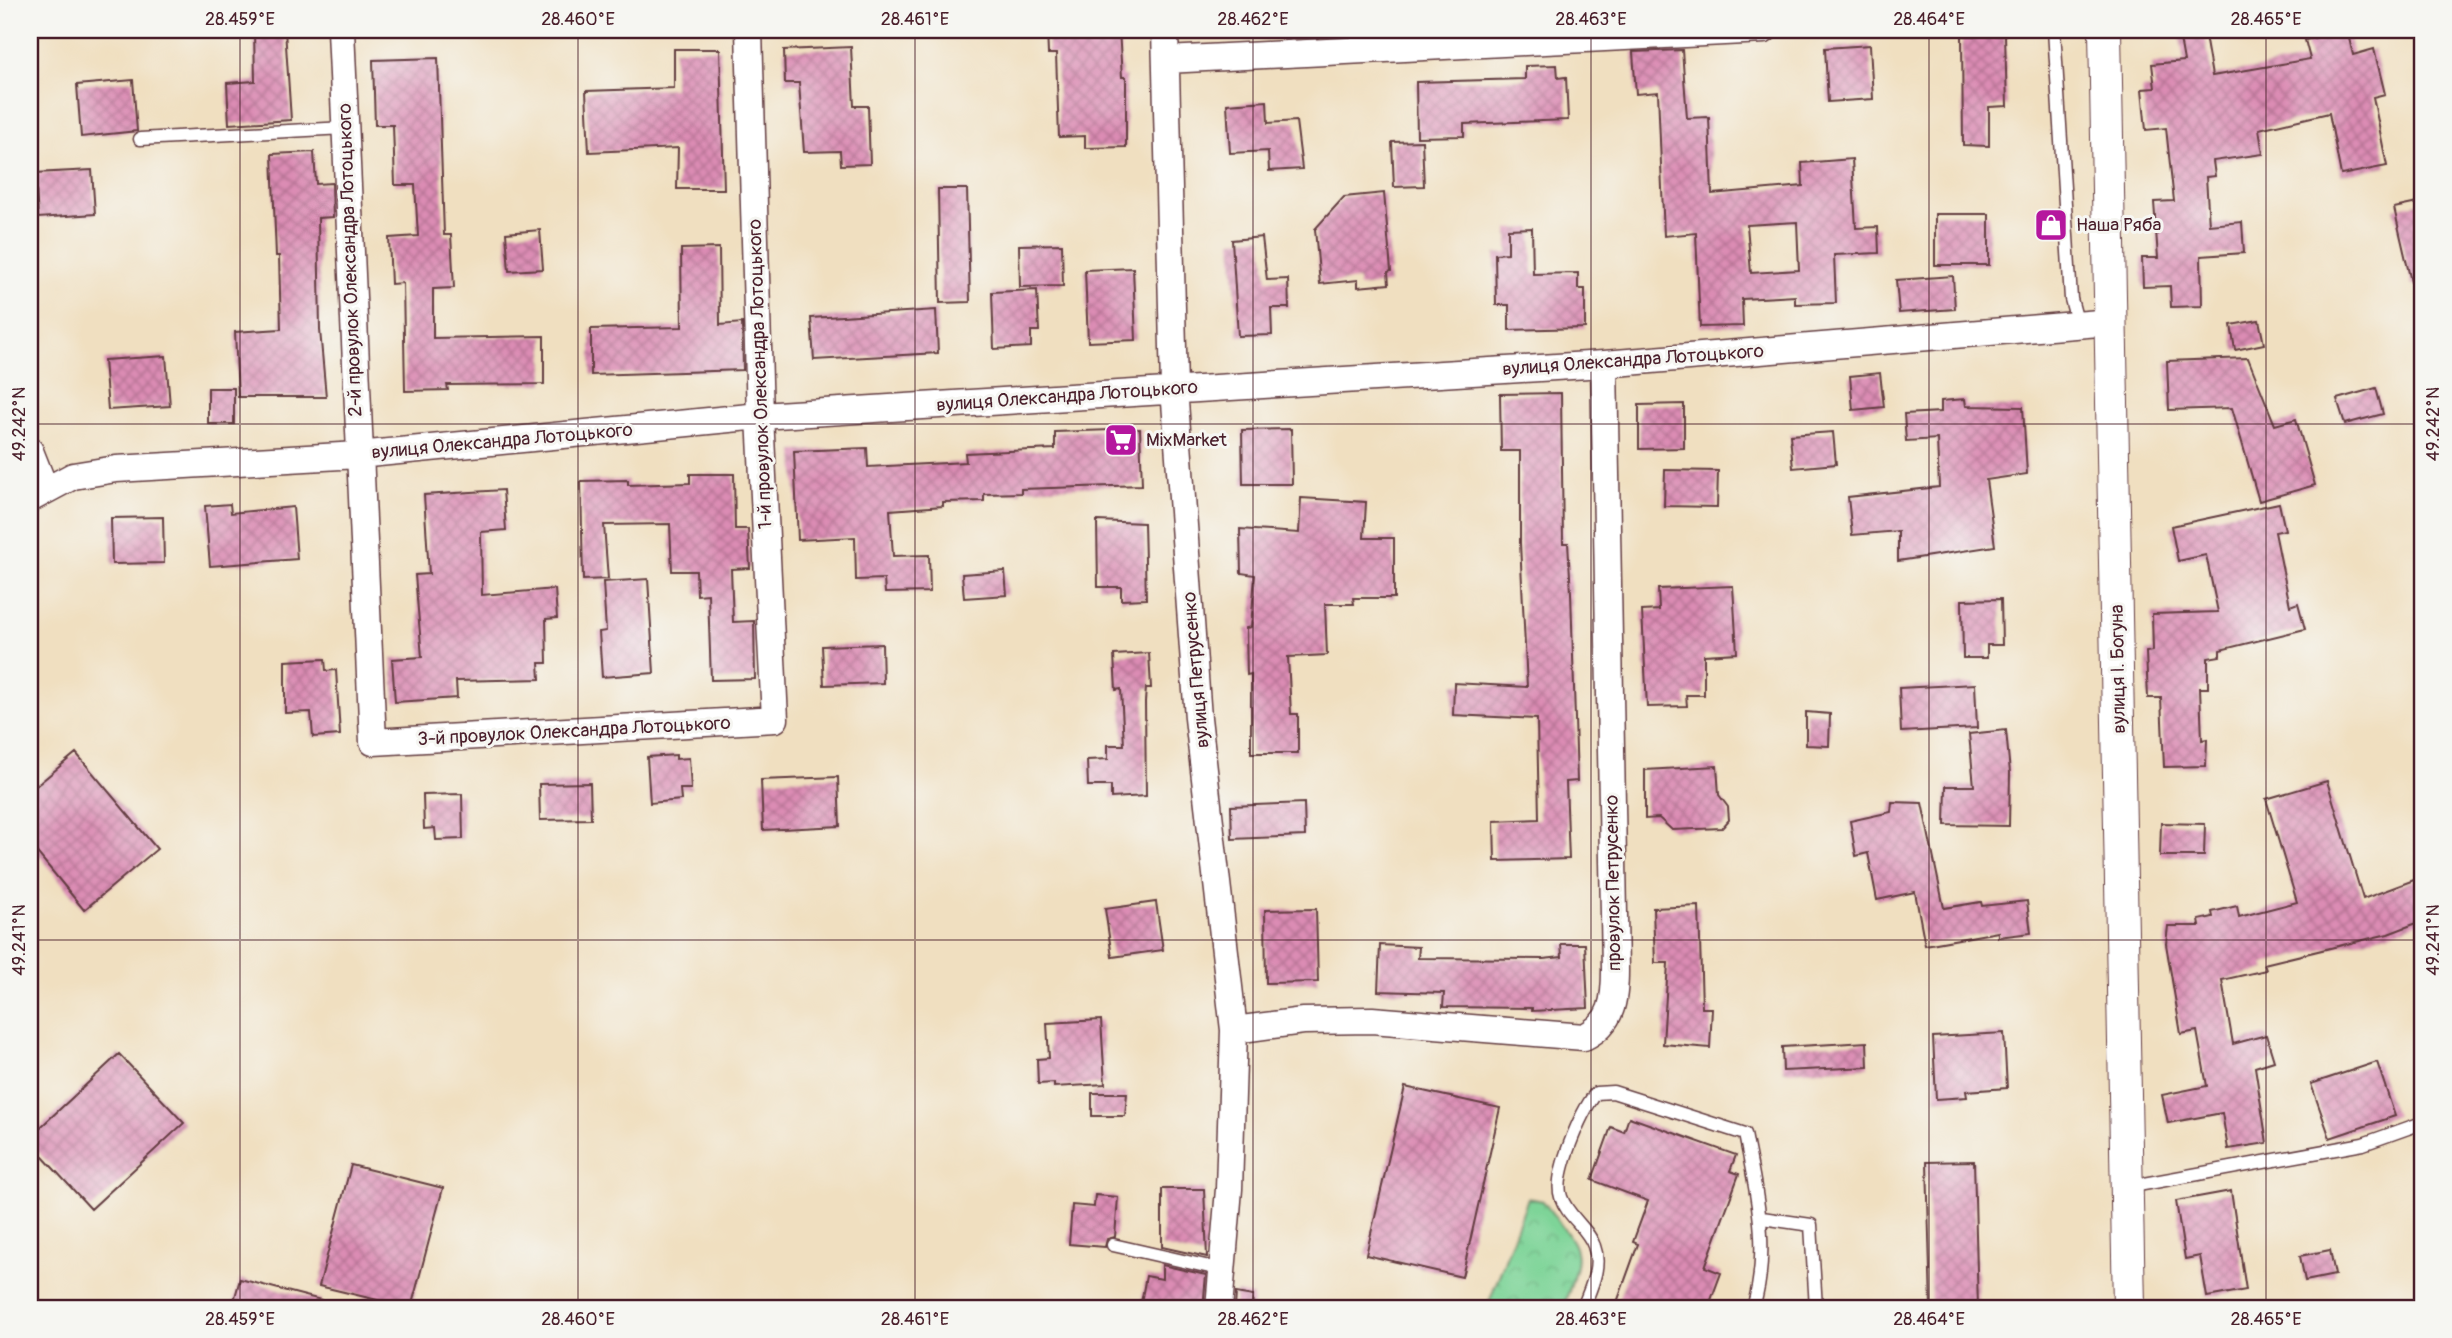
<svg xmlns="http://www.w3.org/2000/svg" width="2452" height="1338" font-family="Pangolin,sans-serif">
  <defs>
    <pattern id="park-crowns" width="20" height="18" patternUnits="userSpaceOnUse" patternTransform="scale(1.75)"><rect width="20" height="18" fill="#7ed498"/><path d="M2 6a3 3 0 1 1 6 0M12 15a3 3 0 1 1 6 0" fill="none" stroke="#6eb683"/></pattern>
    <pattern id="building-cross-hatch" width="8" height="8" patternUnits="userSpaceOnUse" patternTransform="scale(1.75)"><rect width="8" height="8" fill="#db8cb4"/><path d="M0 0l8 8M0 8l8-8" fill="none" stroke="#b47293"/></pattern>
  </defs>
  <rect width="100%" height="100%" fill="#f6f6f2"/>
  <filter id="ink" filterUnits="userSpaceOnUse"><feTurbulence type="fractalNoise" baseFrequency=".0143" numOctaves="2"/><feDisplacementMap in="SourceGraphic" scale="14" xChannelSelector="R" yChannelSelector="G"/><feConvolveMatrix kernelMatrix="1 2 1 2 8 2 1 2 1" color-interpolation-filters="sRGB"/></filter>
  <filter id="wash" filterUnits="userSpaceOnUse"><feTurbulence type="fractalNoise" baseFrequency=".00686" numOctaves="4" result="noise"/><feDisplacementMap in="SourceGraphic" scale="28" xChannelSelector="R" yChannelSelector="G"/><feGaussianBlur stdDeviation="1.57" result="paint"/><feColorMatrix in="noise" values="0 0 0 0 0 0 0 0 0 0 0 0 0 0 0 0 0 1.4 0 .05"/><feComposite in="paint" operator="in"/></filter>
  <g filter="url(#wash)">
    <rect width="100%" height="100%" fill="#f0dfc0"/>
    <path fill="url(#park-crowns)" stroke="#647a62" stroke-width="2" d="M1528,1198L1543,1201C1582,1254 1585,1245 1563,1308H1487Z"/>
    <g id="blocks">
      <path fill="url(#building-cross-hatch)" fill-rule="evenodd" d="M254,30H285L291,120L229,124L227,83L255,81Z
        M1047,30H1119L1122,77H1126V147L1085,148V136L1059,137L1056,54H1048Z
        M2204,30L2212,76L2310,59L2305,40L2347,30L2353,55L2374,49L2385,94L2373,97L2387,166L2341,175L2329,113L2259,129L2263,154L2213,161L2215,176L2206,177L2209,225L2242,222L2244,253L2201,256L2202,306L2171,307L2170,286L2143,287L2142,258H2158L2154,202L2174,201L2166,128L2146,130L2142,89L2155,88L2152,64L2184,61L2179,33Z
        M2005,35L2007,106L1989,107V146L1963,145L1962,36Z
        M1870,45L1873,99L1828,102L1825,48Z
        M851,47L854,106H868L870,164L841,165L840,151L804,152L799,83H785L784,50Z
        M674,49H720L724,189H677L678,148L589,152L586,91L674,88Z
        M1682,50L1687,118L1709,117L1712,194L1803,186L1802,163L1852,159L1856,228L1878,227L1879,253L1834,255L1836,303L1795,304V296L1742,299L1743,326L1700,327L1696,233L1664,236L1658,92L1636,94L1633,52ZM1797,222L1799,270L1751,273L1747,225Z
        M438,58L444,235H451L454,288L433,289V338L544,336V384L447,385L448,390L405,391L403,283L391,284L389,238L418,236L415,185H395L393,125H375L373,60Z
        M1557,65L1558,78L1566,77L1568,120L1464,124V136L1417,137L1416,82L1525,79V66Z
        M133,80L137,131L81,137L77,85Z
        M1267,101L1268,123L1296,121L1302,169L1269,171L1268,151L1230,153L1227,104Z
        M1422,141L1424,186L1394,187L1392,142Z
        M314,152L316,184L332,183L333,217L318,218L320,330L326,397H238L235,332L281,329L279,256H276L272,154Z
        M92,170L95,214L38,218L35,173Z
        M938,189H967L970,302L940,303Z
        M1384,193L1391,271L1388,272L1389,284L1358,287V280L1320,284L1315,229L1344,197Z
        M2422,202V285L2412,286L2394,208Z
        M1935,214H1989V265H1935Z
        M1532,228L1533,274L1578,273V289H1585V328L1509,330V305H1496L1495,254L1508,253V229Z
        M540,230L543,269L509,271L506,233Z
        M1262,237L1267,280L1288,279L1289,308H1271L1272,335L1238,336L1232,240Z
        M1062,244L1063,286L1020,287L1019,245Z
        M719,248L720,325L742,323L743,370L591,375V329L682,327L681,249Z
        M1133,268L1136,340L1088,342L1085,270Z
        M1953,276L1955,309L1899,313L1896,280Z
        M1037,290L1039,331H1031V347L994,349L992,292Z
        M936,310L938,353L814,360L811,318Z
        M2259,320L2264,344L2235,350L2231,325Z
        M166,356L170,406L108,410L104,360Z
        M2248,358L2275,425L2296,419L2315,485L2259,501L2232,408L2169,410L2167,361Z
        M1880,373L1884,407L1853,410L1850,376Z
        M208,388H234V424H208Z
        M2376,388L2383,414L2345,424L2337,399Z
        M1561,393L1563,543H1568L1571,593L1577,781L1566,782L1569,859L1495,861L1494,821L1539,819L1537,719L1453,715L1454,683L1527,687L1520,543V451H1501L1500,394Z
        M1965,399L1966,406L2023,407L2027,474L1986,480L1995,546L1898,561V531L1852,535L1848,497L1939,487L1937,439L1906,441L1904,414L1941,412V401Z
        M1684,404V448L1639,449V405Z
        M1140,429L1142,485L1021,489V493L984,494V501L943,502V506L890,510L893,556L929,555L930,592L885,593L884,579L856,580L855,537L798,540L794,451L867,448L868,467L966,462L965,453L1055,449V432Z
        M1291,429L1292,484H1243L1242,430Z
        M1833,432L1836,464L1793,468L1790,435Z
        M1665,470L1718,471L1717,507L1664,506Z
        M690,474H734L735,529H748L750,568L731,569L733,622L754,621L755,679L711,680L708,594L697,595L696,571H672L670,524L604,525L608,579L583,580L581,481L628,480V485L690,483Z
        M503,490L506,530L481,532L482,595L555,589L557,618L546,619L547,663H539L540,679L456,681L457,698L395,702L392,659L422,657L415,575L429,574L424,495Z
        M1301,498L1366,502L1364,538H1394V598H1353L1354,604H1325L1327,655L1288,657L1291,714H1298V753H1251V674L1247,675L1246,628L1251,627L1255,575L1241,573L1240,529L1299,533Z
        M2279,503L2285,530L2275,532L2290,606L2298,603L2305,629L2220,650V656L2208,658V688H2200L2202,740L2207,739L2206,766L2164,767L2161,698H2148L2146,652L2153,651L2152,614L2218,612L2206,555L2178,561L2171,526Z
        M230,504L231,513L293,507L297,559L210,566L205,506Z
        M163,517L164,563L112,564L111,518Z
        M1097,521L1144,523L1146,599L1121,600V587H1098Z
        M1005,571L1007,595L964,598L962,574Z
        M648,579L654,673L602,677L599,632L606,631L603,582Z
        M1733,586L1737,653L1704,655V695H1686L1687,706L1647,707L1642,611L1659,610L1658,589Z
        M2001,599L2002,645H1987V658H1963L1962,600Z
        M882,644L883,683L824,685L822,646Z
        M1149,653L1151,688H1146L1145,702L1146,796L1111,798V786H1088L1087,760L1108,759V745H1124L1121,689L1116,690L1114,655Z
        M325,659L326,671L336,670L340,735L313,737L311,712L285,713V661Z
        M1975,684L1977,728L1901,732L1899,688Z
        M1806,712L1830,714L1829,746L1806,745Z
        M2006,730L2010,773L2009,826L1945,825L1946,786H1974L1969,734Z
        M76,753L157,849L84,910L30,844V791Z
        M676,755V759L689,758L691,789H680L681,800L650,803L647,757Z
        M1717,766L1719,795L1728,807L1729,820L1722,828L1672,830L1659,818L1645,819V770Z
        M838,777L840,826L763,830L761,780Z
        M2327,781L2363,899L2422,877V921L2388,934L2264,964L2266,970L2222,980L2233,1044L2266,1035L2274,1061L2255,1067L2267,1143L2228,1149L2222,1113L2168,1123L2162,1095L2207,1086L2197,1031L2181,1034L2166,944L2168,926H2200L2199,920L2213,917L2212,912L2237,906L2239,917L2297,902L2266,799Z
        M590,783L591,819L540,820L539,784Z
        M462,794L463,839L436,840L435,828L424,829L423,795Z
        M1892,802L1922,803L1944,908L1981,902L1982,906L2027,901L2031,933L1998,937V932L1925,945L1915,892L1877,900L1868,853L1856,856L1850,821L1891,812Z
        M1304,803L1305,836L1232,839L1231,806Z
        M2161,823L2205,824L2204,856H2160Z
        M1156,902L1163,950L1112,957L1105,909Z
        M1699,906L1702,1008H1712L1710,1048L1663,1044L1668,963H1655L1653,908Z
        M1316,909L1318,982L1266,983L1265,910Z
        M1561,944H1585L1588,1008L1532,1011V1008L1443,1007L1444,993L1378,991L1380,945L1419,947L1418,958L1543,959L1562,957Z
        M1101,1020L1105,1084L1054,1087V1083L1038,1084L1037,1059L1049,1058L1047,1023Z
        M2004,1033L2007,1088L1966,1091L1967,1097L1936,1099L1933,1037Z
        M1867,1042L1868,1067L1783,1071L1782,1047Z
        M119,1054L184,1123L91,1209L30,1143V1137Z
        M2377,1062L2395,1116L2330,1138L2311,1084Z
        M1405,1087L1500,1108L1462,1277L1366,1255Z
        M1092,1093H1127L1125,1116H1092Z
        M1629,1117L1736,1155L1730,1171L1739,1174L1705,1267L1721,1273L1708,1308H1615L1638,1244L1633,1242L1648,1201L1592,1180L1611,1127L1624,1132Z
        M1974,1161L1978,1308H1931L1927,1162Z
        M351,1165L443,1188L411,1308L319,1286Z
        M1162,1189H1204L1207,1257L1162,1247Z
        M2231,1191L2246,1290L2207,1297L2200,1256L2185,1259L2176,1201Z
        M1095,1195L1118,1197L1115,1237L1107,1239L1105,1247L1069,1244L1072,1205L1094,1207Z
        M2330,1250L2335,1275L2305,1281L2300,1256Z
        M1162,1265L1206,1275L1203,1308H1140L1146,1276L1162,1279Z
        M240,1279L321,1300L320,1308H232Z
        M1236,1293L1253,1296L1252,1308H1235Z"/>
    </g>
  </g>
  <g filter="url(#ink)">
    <use href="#blocks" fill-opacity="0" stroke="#633c41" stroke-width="2"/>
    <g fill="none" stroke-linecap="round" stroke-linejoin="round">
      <defs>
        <path id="service" d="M2054,30L2071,299L2078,325
          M140,139L345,128
          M2127,1187L2363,1144L2422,1123
          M1762,1218L1811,1225L1816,1308
          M1113,1245L1223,1270
          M1583,1308C1590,1289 1602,1267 1594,1246C1588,1228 1567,1216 1561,1197C1553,1175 1581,1112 1596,1093L1613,1092L1745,1134C1756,1192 1771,1249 1753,1308"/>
        <path id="minor" d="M341,30L373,742L775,719L760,416L749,30
          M1165,30L1174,388L1198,718L1234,1030L1229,1189L1219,1308
          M1166,60L1764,30
          M30,451L45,489
          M30,499L73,476L116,469L358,455L760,416L1604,364L2111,322
          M1234,1030L1303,1021L1372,1020L1584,1037C1613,1023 1615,999 1615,970L1604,364"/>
        <path id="tertiary" d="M2105,30L2129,1308"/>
      </defs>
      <use href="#service" stroke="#633c41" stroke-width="15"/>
      <use href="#minor" stroke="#633c41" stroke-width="29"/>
      <use href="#tertiary" stroke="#633c41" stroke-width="34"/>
      <use href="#service" stroke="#fff" stroke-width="12"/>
      <use href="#minor" stroke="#fff" stroke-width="26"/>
      <use href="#tertiary" stroke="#fff" stroke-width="32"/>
    </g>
  </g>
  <path fill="none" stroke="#4a1f2b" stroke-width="2" stroke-opacity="0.45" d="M240,30V1308M578,30V1308M915,30V1308M1253,30V1308M1591,30V1308M1929,30V1308M2266,30V1308M30,424H2422M30,940H2422"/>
  <defs>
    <symbol id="shop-square" viewBox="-11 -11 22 22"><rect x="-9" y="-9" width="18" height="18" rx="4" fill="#b5179e" stroke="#f6f6f2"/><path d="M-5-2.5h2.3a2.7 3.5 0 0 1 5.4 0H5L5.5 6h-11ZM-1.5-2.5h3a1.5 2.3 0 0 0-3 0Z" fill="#fff"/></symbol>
    <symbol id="supermarket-square" viewBox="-11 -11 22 22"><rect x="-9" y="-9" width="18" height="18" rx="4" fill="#b5179e" stroke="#f6f6f2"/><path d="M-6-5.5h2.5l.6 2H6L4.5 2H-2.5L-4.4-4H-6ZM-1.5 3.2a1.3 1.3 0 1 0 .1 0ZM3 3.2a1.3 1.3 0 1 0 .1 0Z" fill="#fff"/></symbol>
  </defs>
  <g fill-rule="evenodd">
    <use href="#shop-square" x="2032" y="206" width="38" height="38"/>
    <use href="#supermarket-square" x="1102" y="421" width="38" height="38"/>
  </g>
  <g text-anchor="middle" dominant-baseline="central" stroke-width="6" stroke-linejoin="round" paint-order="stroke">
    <g font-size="19" fill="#4a1f2b" stroke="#f6f6f2" text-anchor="start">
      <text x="2076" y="225">Наша Ряба</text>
      <text x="1146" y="440">MixMarket</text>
    </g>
    <g font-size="19" fill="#4a1f2b" stroke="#f6f6f2">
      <text transform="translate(350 260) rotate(-92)">2-й провулок Олександра Лотоцького</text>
      <text transform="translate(1633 360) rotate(-4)">вулиця Олександра Лотоцького</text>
      <text transform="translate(760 374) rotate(-92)">1-й провулок Олександра Лотоцького</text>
      <text transform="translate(1067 396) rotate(-4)">вулиця Олександра Лотоцького</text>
      <text transform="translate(502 441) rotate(-5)">вулиця Олександра Лотоцького</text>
      <text transform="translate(2118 669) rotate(-91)">вулиця І. Богуна</text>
      <text transform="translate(1196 670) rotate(-95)">вулиця Петрусенко</text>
      <text transform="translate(574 731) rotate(-3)">3-й провулок Олександра Лотоцького</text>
      <text transform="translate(1613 883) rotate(-91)">провулок Петрусенко</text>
    </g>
  </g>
  <rect width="2452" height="1338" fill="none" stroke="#f6f6f2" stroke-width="77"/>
  <rect x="38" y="38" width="2376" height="1262" fill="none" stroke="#4a1f2b" stroke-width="2.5"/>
  <g font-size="18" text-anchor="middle" fill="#4a1f2b">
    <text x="240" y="25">28.459°E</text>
    <text x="578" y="25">28.460°E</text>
    <text x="915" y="25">28.461°E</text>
    <text x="1253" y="25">28.462°E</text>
    <text x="1591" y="25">28.463°E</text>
    <text x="1929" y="25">28.464°E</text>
    <text x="2266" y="25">28.465°E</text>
    <text transform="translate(19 424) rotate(-90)" y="6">49.242°N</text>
    <text transform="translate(2433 424) rotate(-90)" y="6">49.242°N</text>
    <text transform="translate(19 940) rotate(-90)" y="6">49.241°N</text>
    <text transform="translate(2433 940) rotate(-90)" y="6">49.241°N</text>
    <text x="240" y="1325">28.459°E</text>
    <text x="578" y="1325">28.460°E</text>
    <text x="915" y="1325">28.461°E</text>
    <text x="1253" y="1325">28.462°E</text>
    <text x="1591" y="1325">28.463°E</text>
    <text x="1929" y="1325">28.464°E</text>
    <text x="2266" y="1325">28.465°E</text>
  </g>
</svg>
